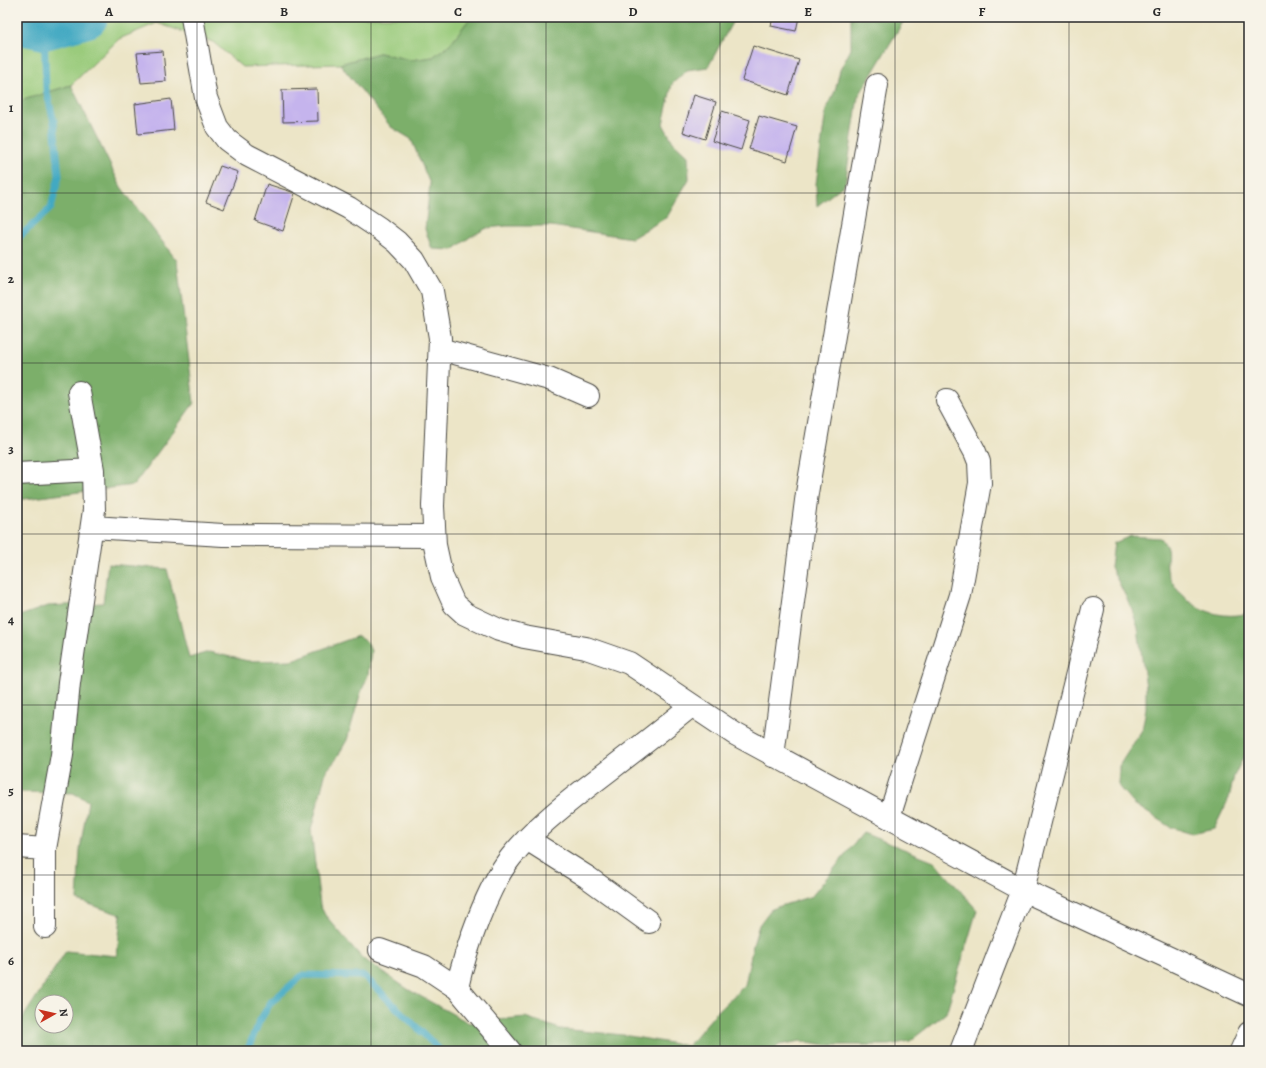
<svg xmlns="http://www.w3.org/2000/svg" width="1266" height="1068" font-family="Alegreya,serif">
  <rect width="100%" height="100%" fill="#f7f3e8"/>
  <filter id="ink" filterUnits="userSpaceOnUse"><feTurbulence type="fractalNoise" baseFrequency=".025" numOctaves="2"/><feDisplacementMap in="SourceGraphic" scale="8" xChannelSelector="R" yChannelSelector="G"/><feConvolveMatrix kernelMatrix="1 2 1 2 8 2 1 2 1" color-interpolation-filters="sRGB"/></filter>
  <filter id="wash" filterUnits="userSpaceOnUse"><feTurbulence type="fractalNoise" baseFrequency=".012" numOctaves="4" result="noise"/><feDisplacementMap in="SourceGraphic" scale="16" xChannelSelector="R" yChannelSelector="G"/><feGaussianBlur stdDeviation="0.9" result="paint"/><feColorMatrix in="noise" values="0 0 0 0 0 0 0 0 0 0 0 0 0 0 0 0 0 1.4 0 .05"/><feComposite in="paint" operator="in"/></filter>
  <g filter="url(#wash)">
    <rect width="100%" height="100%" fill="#ece5c7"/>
    <path fill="#9acb7b" stroke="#627b53" d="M17,17H471L450,44L433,57L411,60L379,53L340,64L242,67L213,42L157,23L119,39L71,85L17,102Z"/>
    <path fill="#7baf6b" stroke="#536d4b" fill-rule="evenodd" d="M471,17H735L708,67L687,70L672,84L663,124L673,142L688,156L689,179L667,217L632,238L551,226H506L487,228L470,237L453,250L432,249L425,229L430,184L411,139L391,127L340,64L379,53L411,60L433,57L450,44Z
      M851,17H906L858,97L845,184L817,206L816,184L826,110L835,91L840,70L851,49Z
      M71,85L121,187L177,261L194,403L134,485L17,500V102Z
      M1131,536L1161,538C1163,541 1166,545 1167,549C1169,556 1165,566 1168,573C1180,605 1216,622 1249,613V746L1234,776L1229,798L1214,829L1192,834L1170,827L1134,804L1119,787V766L1142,730L1146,709V688L1138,628L1131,607L1111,567L1114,543Z
      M108,564L167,569L189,658L209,652L248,661L292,660L358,636L367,642L371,651L368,675L360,695L347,740L335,761L326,771L311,830L320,905L325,915L362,958L409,990L469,1023L525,1017L560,1029L623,1035L688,1046L715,1014L745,985L753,945L759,925L771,909L812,896L863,833L934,861L977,910L946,1013L910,1041L890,1045H827L801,1041L779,1045L773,1051H17V1027L66,951L117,956L121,915L77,900L80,850L88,801L73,793L17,792V617L48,606L103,603ZM42,1002H66V1026H42Z"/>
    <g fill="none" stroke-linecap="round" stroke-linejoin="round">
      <path stroke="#43a9c2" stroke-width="7" d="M17,239L51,208L59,176L54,122L46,89L44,29
        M247,1051L259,1022L271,1002L303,975L364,976L441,1051"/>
      <path stroke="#43a9c2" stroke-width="42" d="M17,23L44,29L87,17"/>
    </g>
    <g id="blocks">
      <path fill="#c5b4ed" d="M773,17H799L796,31L771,26Z
        M753,46L799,60L788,95L742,80Z
        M163,51L166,81L141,83L137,53Z
        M317,89L318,121L283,122L282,90Z
        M694,95L716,102L705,139L683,132Z
        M171,99L174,130L138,134L135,104Z
        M722,111L750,120L741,150L712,141Z
        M759,116L797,127L787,161L749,149Z
        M220,166L238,172L224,209L206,202Z
        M267,184L295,193L283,231L255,221Z"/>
    </g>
  </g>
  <g filter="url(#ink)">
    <use href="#blocks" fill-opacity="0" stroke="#484742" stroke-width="1"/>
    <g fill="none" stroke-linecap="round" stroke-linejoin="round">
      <defs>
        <path id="street" d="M440,349L549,379L588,396
          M17,474L93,470
          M92,527L223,535L434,536
          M773,756L807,493L877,85
          M889,817L960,595L980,483L979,462L975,452L947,400
          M527,839L587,877L649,922
          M17,847L45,849
          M45,927V849L62,755L69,683L94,510L93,470L79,392
          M380,950L424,966L457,988L510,1051
          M457,988C465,951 487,887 511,857C532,831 559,809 586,788C621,761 657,734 691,706
          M961,1051L1023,890L1093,609
          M1241,1051L1249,1033"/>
        <path id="secondary" d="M192,17L206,98L217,127L227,140L247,155L349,208L379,228L397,242L414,260L432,291L440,338L433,506L435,545L442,577L454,604L465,614L499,630L524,637L586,648L629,663L735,734L1023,890L1249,995"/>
      </defs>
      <use href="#street" stroke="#484742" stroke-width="24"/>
      <use href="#secondary" stroke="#484742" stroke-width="24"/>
      <use href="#street" stroke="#fff" stroke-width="22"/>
      <use href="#secondary" stroke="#fff" stroke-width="22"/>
    </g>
  </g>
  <path fill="none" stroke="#2b2b2b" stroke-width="1" stroke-opacity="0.55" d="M197,17V1051M371,17V1051M546,17V1051M720,17V1051M895,17V1051M1069,17V1051M17,193H1249M17,363H1249M17,534H1249M17,705H1249M17,875H1249"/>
  <rect width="1266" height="1068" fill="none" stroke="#f7f3e8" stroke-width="44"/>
  <g transform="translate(54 1014) rotate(82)"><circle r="19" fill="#f7f3e8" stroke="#a5a39c"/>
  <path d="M0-3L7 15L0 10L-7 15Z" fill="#c8321e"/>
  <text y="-6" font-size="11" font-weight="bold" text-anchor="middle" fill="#2b2b2b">N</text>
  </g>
  <rect x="22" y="22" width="1222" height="1024" fill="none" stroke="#2b2b2b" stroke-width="1.5"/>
  <g font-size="13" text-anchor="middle" font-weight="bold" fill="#2b2b2b">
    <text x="109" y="16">A</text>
    <text x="284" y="16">B</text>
    <text x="458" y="16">C</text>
    <text x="633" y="16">D</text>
    <text x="808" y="16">E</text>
    <text x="982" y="16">F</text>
    <text x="1157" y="16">G</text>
    <text x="11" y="112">1</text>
    <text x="11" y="283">2</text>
    <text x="11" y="453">3</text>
    <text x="11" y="624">4</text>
    <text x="11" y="795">5</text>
    <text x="11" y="965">6</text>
  </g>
</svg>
